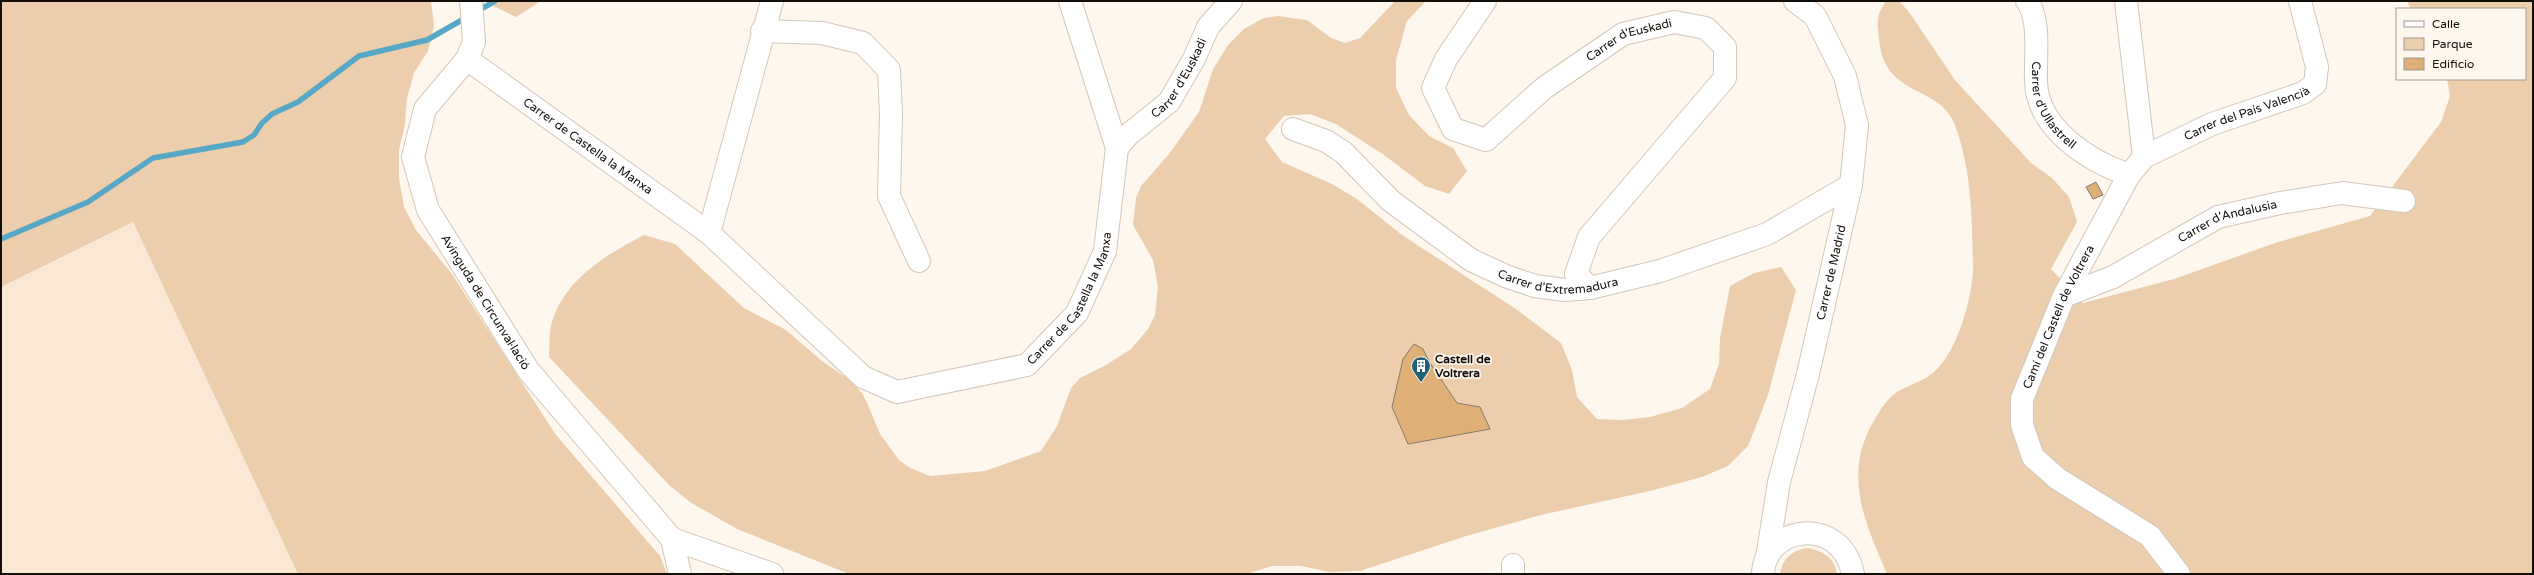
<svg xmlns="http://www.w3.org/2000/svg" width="2534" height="575" font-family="'Varela Round',sans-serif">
  <rect width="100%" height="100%" fill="#fef7ee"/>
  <path fill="#fae8d4" d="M133,222L298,574H1V287Z"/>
  <path fill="#eccead" d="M1,1H431L434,26L428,51L414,73L407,98L405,124L399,150V178L404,207L416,230L452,274L556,435L660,556L667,574H298L133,222L1,287Z
    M488,1H541L516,17L489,4Z
    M1395,1H1426L1407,21L1396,60V88L1409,115L1429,136L1453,148L1467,171L1449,194L1425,186L1384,155L1336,124L1310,114L1284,116L1265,139L1282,162L1332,184L1357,199L1402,235L1516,309L1561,343L1572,370L1577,397L1597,419L1623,420L1650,417L1682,408L1710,389L1719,364L1720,338L1730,286L1754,273L1781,267L1796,290L1768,395L1758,421L1748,446L1728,466L1702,477L1650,491L1541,515L1463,537L1360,571L1329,572L1301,566H1272L1246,574H849L737,529L690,502L669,485L549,357C550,349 549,340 550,332C557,284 605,255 644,235L675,244L744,308L786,330L822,361L850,380L862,393L868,405L880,434L899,460L910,468L930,476L985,471L1041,451L1057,426L1071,388L1080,378L1106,365L1131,349L1148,329L1155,315L1158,287L1153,260L1133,225L1136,198L1141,186L1169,154L1199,112L1213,69L1228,45L1244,29L1264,18L1278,16L1307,20L1331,38L1345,43L1360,38Z
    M1886,1H1899L1909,12L1955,80L2031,163L2052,178L2069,197L2077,222L2051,269L2083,303L2174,279L2278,242L2370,216L2441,122L2450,96L2447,79H2525V9H2411L2407,1H2533V574H1887C1867,527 1845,482 1868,432C1874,420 1881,407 1890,398C1901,386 1923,383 1935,371C1957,352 1973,296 1973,267C1972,219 1972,169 1954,123C1938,84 1883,98 1879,38C1877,19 1876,17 1886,1Z
    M1807,548C1821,550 1835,557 1837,574H1780C1783,558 1791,551 1807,548Z"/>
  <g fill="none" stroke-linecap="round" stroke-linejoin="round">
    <path stroke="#57a8c6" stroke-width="5.5" d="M476,12L495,1
      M1,239L88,202L153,158L243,142L254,135L262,123L272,114L298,102L359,56L427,40L467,17"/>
  </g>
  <path fill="#dfaf78" stroke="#867b6f" d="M2096,182L2103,195L2093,199L2086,187Z
    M1414,344L1423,349L1430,363L1457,403L1480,407L1490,429L1408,444L1392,407L1403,359Z"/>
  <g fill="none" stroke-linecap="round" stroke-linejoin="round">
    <defs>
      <g id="minor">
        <path id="s1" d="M471,1L474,42L467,59L425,109L413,157L428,210L528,370L672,539L680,574"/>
        <path id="s2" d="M1485,1L1446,59L1433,88L1453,129L1486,140L1544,88L1623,34L1674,22L1706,28L1725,47V78L1589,237L1576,274L1590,288"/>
        <path id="s3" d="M2027,1C2041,20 2035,58 2036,81C2037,129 2089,161 2129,175"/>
        <path d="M2126,1L2144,157"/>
        <path d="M762,31L822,33L863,43L889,70L891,114L889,196L919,261"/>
        <path id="s4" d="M467,59L709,233L863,377L897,392L1027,365L1077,313L1105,251L1117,148L1070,1"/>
        <path id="s5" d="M1293,129L1326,141L1343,152L1391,201L1471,260L1508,277L1535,286L1565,290L1590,288L1660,271L1767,234L1851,185"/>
        <path id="s6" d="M1117,148L1128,135L1169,102L1194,59L1208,27L1231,1"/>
        <path d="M709,233L772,1"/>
        <path id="s7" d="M2064,296L2113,277L2218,217L2280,203L2342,193L2404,201"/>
        <path d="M672,539L772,574"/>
        <path id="s8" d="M1767,558L1779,482L1808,374L1851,185L1857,125L1845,76L1815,16L1795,1"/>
        <path d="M1513,574V565"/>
        <path d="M1763,574C1764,526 1841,514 1853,574"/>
        <path id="s9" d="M2179,574L2150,536L2058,479L2033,457L2022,425V399L2064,296L2129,175L2144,157L2212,124L2303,93L2315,84L2317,67L2300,1"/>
      </g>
    </defs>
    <use href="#minor" stroke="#d3c7b9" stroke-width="24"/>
    <use href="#minor" stroke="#fff" stroke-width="22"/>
  </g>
  <defs>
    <symbol id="building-pin" viewBox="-11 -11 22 30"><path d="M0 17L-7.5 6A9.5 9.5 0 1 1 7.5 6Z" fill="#216076" stroke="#fef7ee"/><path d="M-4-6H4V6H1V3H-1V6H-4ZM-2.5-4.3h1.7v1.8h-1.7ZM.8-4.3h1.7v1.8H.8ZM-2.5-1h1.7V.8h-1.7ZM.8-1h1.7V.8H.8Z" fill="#fff"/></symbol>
  </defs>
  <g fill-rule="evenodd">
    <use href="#building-pin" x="1410" y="355" width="22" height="30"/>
  </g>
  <g text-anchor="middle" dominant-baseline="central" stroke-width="3.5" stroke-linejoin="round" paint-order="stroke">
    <g font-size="12" fill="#120e09" stroke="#fef7ee">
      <text stroke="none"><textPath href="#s2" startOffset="359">Carrer d'Euskadi</textPath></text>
      <text stroke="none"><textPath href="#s6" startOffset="95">Carrer d'Euskadi</textPath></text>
      <text stroke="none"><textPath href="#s3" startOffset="111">Carrer d'Ullastrell</textPath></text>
      <text stroke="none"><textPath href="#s9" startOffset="633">Carrer del País Valencià</textPath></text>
      <text stroke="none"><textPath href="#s4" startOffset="149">Carrer de Castella la Manxa</textPath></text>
      <text stroke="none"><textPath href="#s7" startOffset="181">Carrer d'Andalusia</textPath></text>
      <text stroke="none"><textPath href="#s8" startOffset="293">Carrer de Madrid</textPath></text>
      <text stroke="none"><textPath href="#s5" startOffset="315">Carrer d'Extremadura</textPath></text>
      <text stroke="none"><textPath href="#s4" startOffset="760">Carrer de Castella la Manxa</textPath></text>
      <text stroke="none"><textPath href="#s1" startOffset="338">Avinguda de Circunval·lació</textPath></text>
      <text stroke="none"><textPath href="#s9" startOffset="339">Camí del Castell de Voltrera</textPath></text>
    </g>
    <g font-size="12" font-weight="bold" fill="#120e09" stroke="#fef7ee" text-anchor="start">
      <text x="1435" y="359">Castell de<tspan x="1435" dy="14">Voltrera</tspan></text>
    </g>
  </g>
  <rect width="2534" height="575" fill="none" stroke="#120e09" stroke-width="4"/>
  <rect x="2396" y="8" width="130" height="72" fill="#fef7ee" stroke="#a09a92"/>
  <rect x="2404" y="21" width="20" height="6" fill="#ffffff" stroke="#a09a92"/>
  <text x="2432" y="28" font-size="12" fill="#120e09">Calle</text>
  <rect x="2404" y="38" width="20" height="12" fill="#eccead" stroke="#a09a92"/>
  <text x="2432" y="48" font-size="12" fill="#120e09">Parque</text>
  <rect x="2404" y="58" width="20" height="12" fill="#dfaf78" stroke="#a09a92"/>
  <text x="2432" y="68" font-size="12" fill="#120e09">Edificio</text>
</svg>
